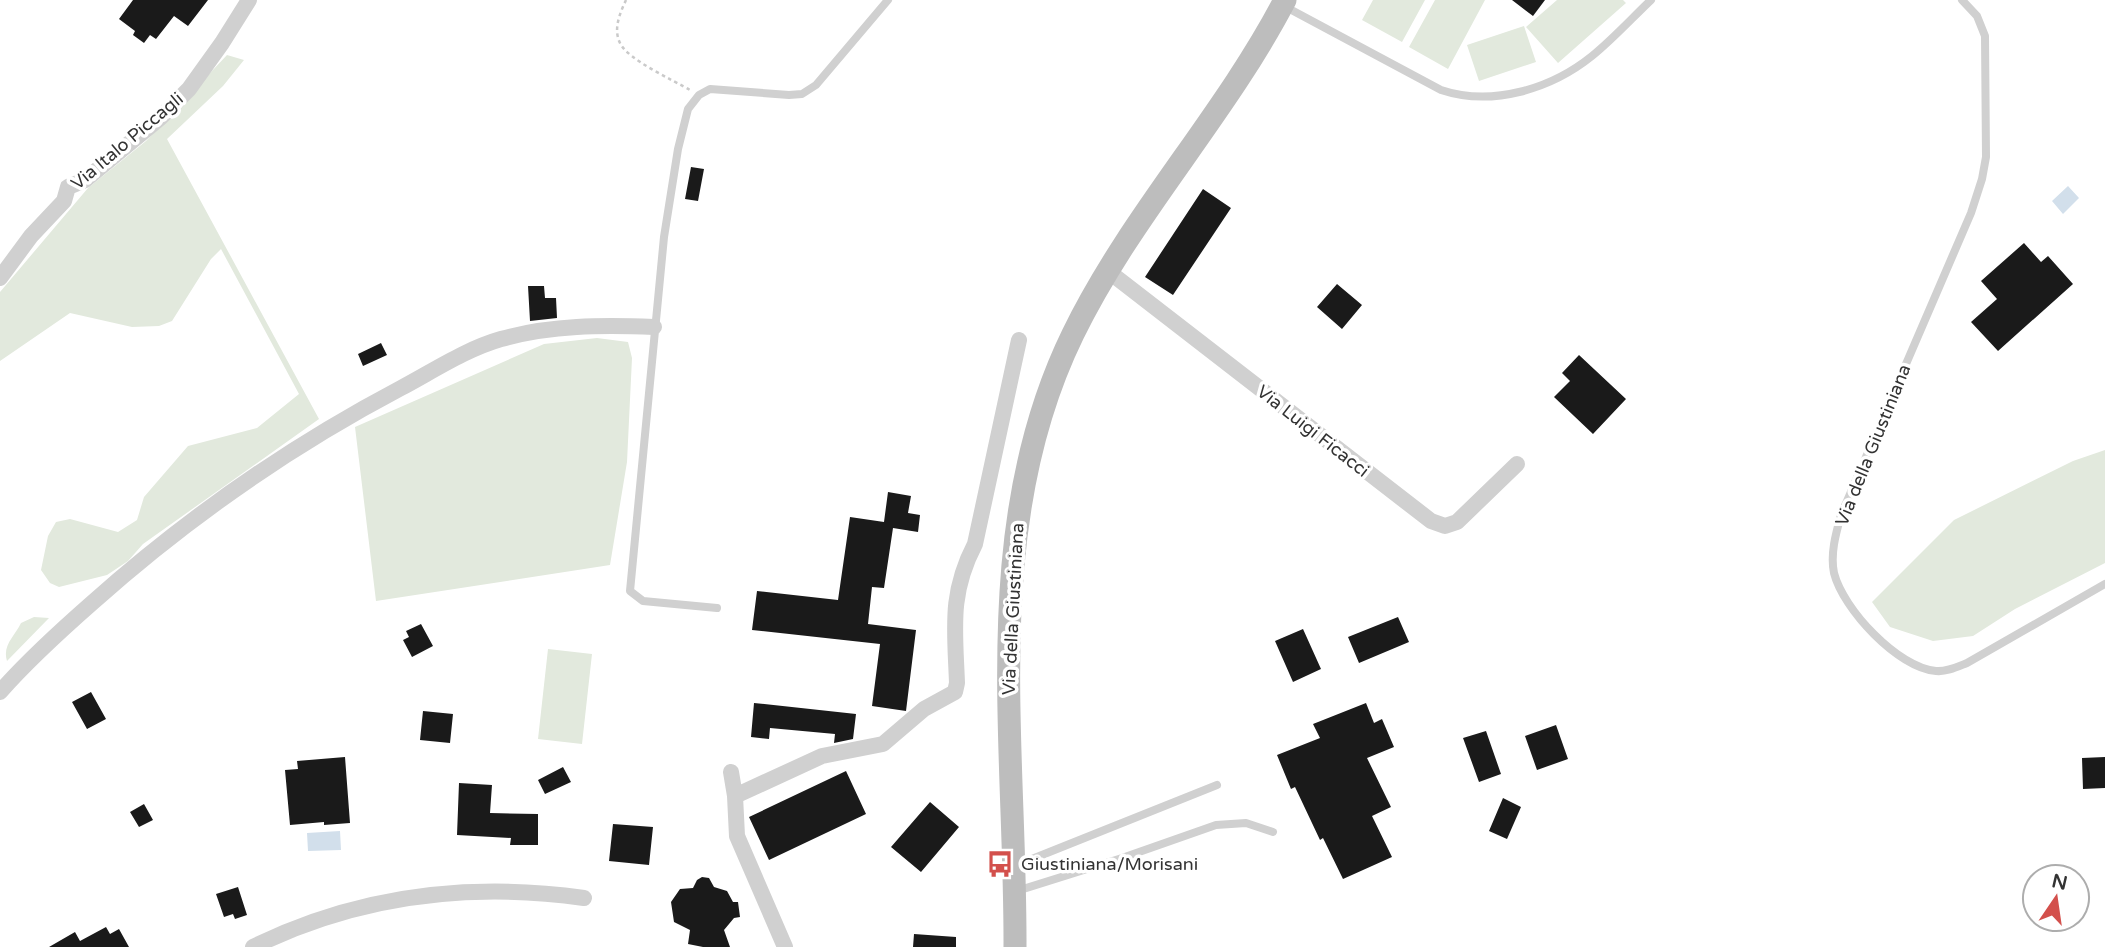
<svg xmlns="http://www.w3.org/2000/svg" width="2105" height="947" font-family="'Varela Round',sans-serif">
  <rect width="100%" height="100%" fill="#fff"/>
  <path fill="#e2e9dd" d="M1373,0H1425L1402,42L1362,20Z
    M1435,0H1485L1448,69L1409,47Z
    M1557,0H1623L1626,3L1558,63L1526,27Z
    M1524,26L1536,62L1479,81L1467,45Z
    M227,55L244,60L223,86L167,139L319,419L143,544L128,561L107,575L59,587L50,583L41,570L48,536L56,522L70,519L118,532L137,520L144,497L188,446L257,428L299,394L221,249L211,259L172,321L159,326L132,327L70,313L0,361V292L88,188L146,141Z
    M597,338L628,342L632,358L627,462L610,565L376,601L355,427L544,344Z
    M2105,450V563L2015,609L1973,636L1933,641L1890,627L1872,602L1954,520L2073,461Z
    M34,617L49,618L7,661C2,645 15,636 21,623Z
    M548,649L592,654L582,744L538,739Z"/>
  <path fill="#d2dfeb" d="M2068,186L2079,198L2063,214L2052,201Z
    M340,831L341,850L308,851L307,833Z"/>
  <path fill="#1a1a1a" d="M133,0H208L188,26L174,16L156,39L150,35L144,43L133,35L135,31L119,19Z
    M1512,0H1545L1533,16Z
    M691,167L704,169L698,201L685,199Z
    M1203,189L1231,208L1173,295L1145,277Z
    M2024,243L2041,262L2048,256L2073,284L1998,351L1971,322L1997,299L1981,281Z
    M1337,284L1362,305L1342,329L1317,307Z
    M528,286H544L545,298H556L557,318L530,321Z
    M381,343L387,355L363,366L358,354Z
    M1579,355L1626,399L1593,434L1554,397L1570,381L1562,373Z
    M888,492L911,496L908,513L920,515L918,532L893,528L884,588L872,587L868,624L916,630L906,711L872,706L880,644L752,630L757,591L838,600L850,517L884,522Z
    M1398,617L1409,642L1359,663L1348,637Z
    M421,624L433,646L412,657L403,640L409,637L406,631Z
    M1303,629L1321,669L1293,682L1275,641Z
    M91,692L106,719L87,729L72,702Z
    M754,703L856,714L853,739L834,743L835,734L770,728L769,739L751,737Z
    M1366,703L1374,723L1382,719L1394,747L1367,758L1391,807L1372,816L1392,857L1343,879L1323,838L1320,840L1295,787L1291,789L1277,755L1320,738L1313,724Z
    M423,711L453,714L450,743L420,740Z
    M1556,725L1568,759L1537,770L1525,736Z
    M1486,731L1501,774L1479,782L1463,738Z
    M345,757L350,823L324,825V822L290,825L285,770L298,769L297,761Z
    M2105,757V788L2083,789L2082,758Z
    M563,767L571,782L545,794L538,780Z
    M846,771L866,814L769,860L749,817Z
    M459,783L492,785L490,813L538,814V845H510L511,838L457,835Z
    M1503,798L1521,807L1507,839L1489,831Z
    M930,802L959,827L921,872L891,847Z
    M144,804L153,820L139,827L130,812Z
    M613,824L653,827L649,865L609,861Z
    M702,877L709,878L714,887L727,891L733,902H738L740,917L734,918L724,930L730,947H703L688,944L690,930L674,922L671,902L680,889L693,888L697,880Z
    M238,887L247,915L235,919L233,914L224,917L216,894Z
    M106,927L110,934L119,929L129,947H49L75,932L80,941Z
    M914,934L956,937V947H913Z"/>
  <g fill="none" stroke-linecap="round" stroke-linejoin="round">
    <path stroke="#cacaca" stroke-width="2.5" stroke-dasharray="3.5 3.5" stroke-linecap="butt" d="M626,0C620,13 613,29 620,43C628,60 673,80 690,90"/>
    <path stroke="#d0d0d0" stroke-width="8" d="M1962,0L1977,16L1985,36L1986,157L1982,179L1971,213L1841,515C1836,533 1830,554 1834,573C1843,609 1898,668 1936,671C1947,672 1957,667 1967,663L2105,584
      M1284,6L1441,90C1492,107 1551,89 1592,56C1613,39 1632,18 1651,0
      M717,608L643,601L630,591L664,237L678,149L688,109L699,95L710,89L789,95L802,94L816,85L888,0
      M1017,865L1217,785
      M1017,891L1122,858L1216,825L1246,823L1273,832"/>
    <path stroke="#d0d0d0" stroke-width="16" d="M1108,271L1431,521L1445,526L1457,522L1517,464
      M0,278L31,236L64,201L68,187L85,180L160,118L189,89L222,43L249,0
      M0,692C28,660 59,632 92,603C185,520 289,447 401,388C433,371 466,349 501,339C551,325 602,325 654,327
      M731,772L735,796
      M253,947C357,896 470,882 584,898
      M785,947L737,836L735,796L822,756L883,744L924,709L955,692L957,683C955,629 949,594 975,544L1019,340"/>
    <path stroke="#bdbdbd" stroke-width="23" d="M1015,947C1016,742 979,526 1073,334C1131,215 1224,117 1285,0"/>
  </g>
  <defs>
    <symbol id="bus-bare" viewBox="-9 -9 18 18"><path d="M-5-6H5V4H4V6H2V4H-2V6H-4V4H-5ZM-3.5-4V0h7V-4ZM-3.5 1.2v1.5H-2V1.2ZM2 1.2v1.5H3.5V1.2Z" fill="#d3504c" stroke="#fff" stroke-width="2.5" paint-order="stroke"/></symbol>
  </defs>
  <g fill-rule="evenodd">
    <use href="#bus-bare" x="981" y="845" width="38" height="38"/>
  </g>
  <g text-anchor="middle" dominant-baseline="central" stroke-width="7" stroke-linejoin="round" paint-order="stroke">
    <g font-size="18" fill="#333" stroke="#fff">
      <text transform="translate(127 141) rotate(-40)">Via Italo Piccagli</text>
      <text transform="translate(1313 431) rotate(38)">Via Luigi Ficacci</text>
      <text transform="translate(1873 445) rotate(-68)">Via della Giustiniana</text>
      <text transform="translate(1013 609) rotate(-87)">Via della Giustiniana</text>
    </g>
    <g font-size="18" fill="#333" stroke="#fff" text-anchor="start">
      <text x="1021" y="864">Giustiniana/Morisani</text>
    </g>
  </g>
  <g transform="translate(2056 898) rotate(13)"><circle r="33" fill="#ffffff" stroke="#adadad" stroke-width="2"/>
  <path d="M0-5L12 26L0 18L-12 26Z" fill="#d3504c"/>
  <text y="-10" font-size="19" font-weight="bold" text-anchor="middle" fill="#333333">N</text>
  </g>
</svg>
